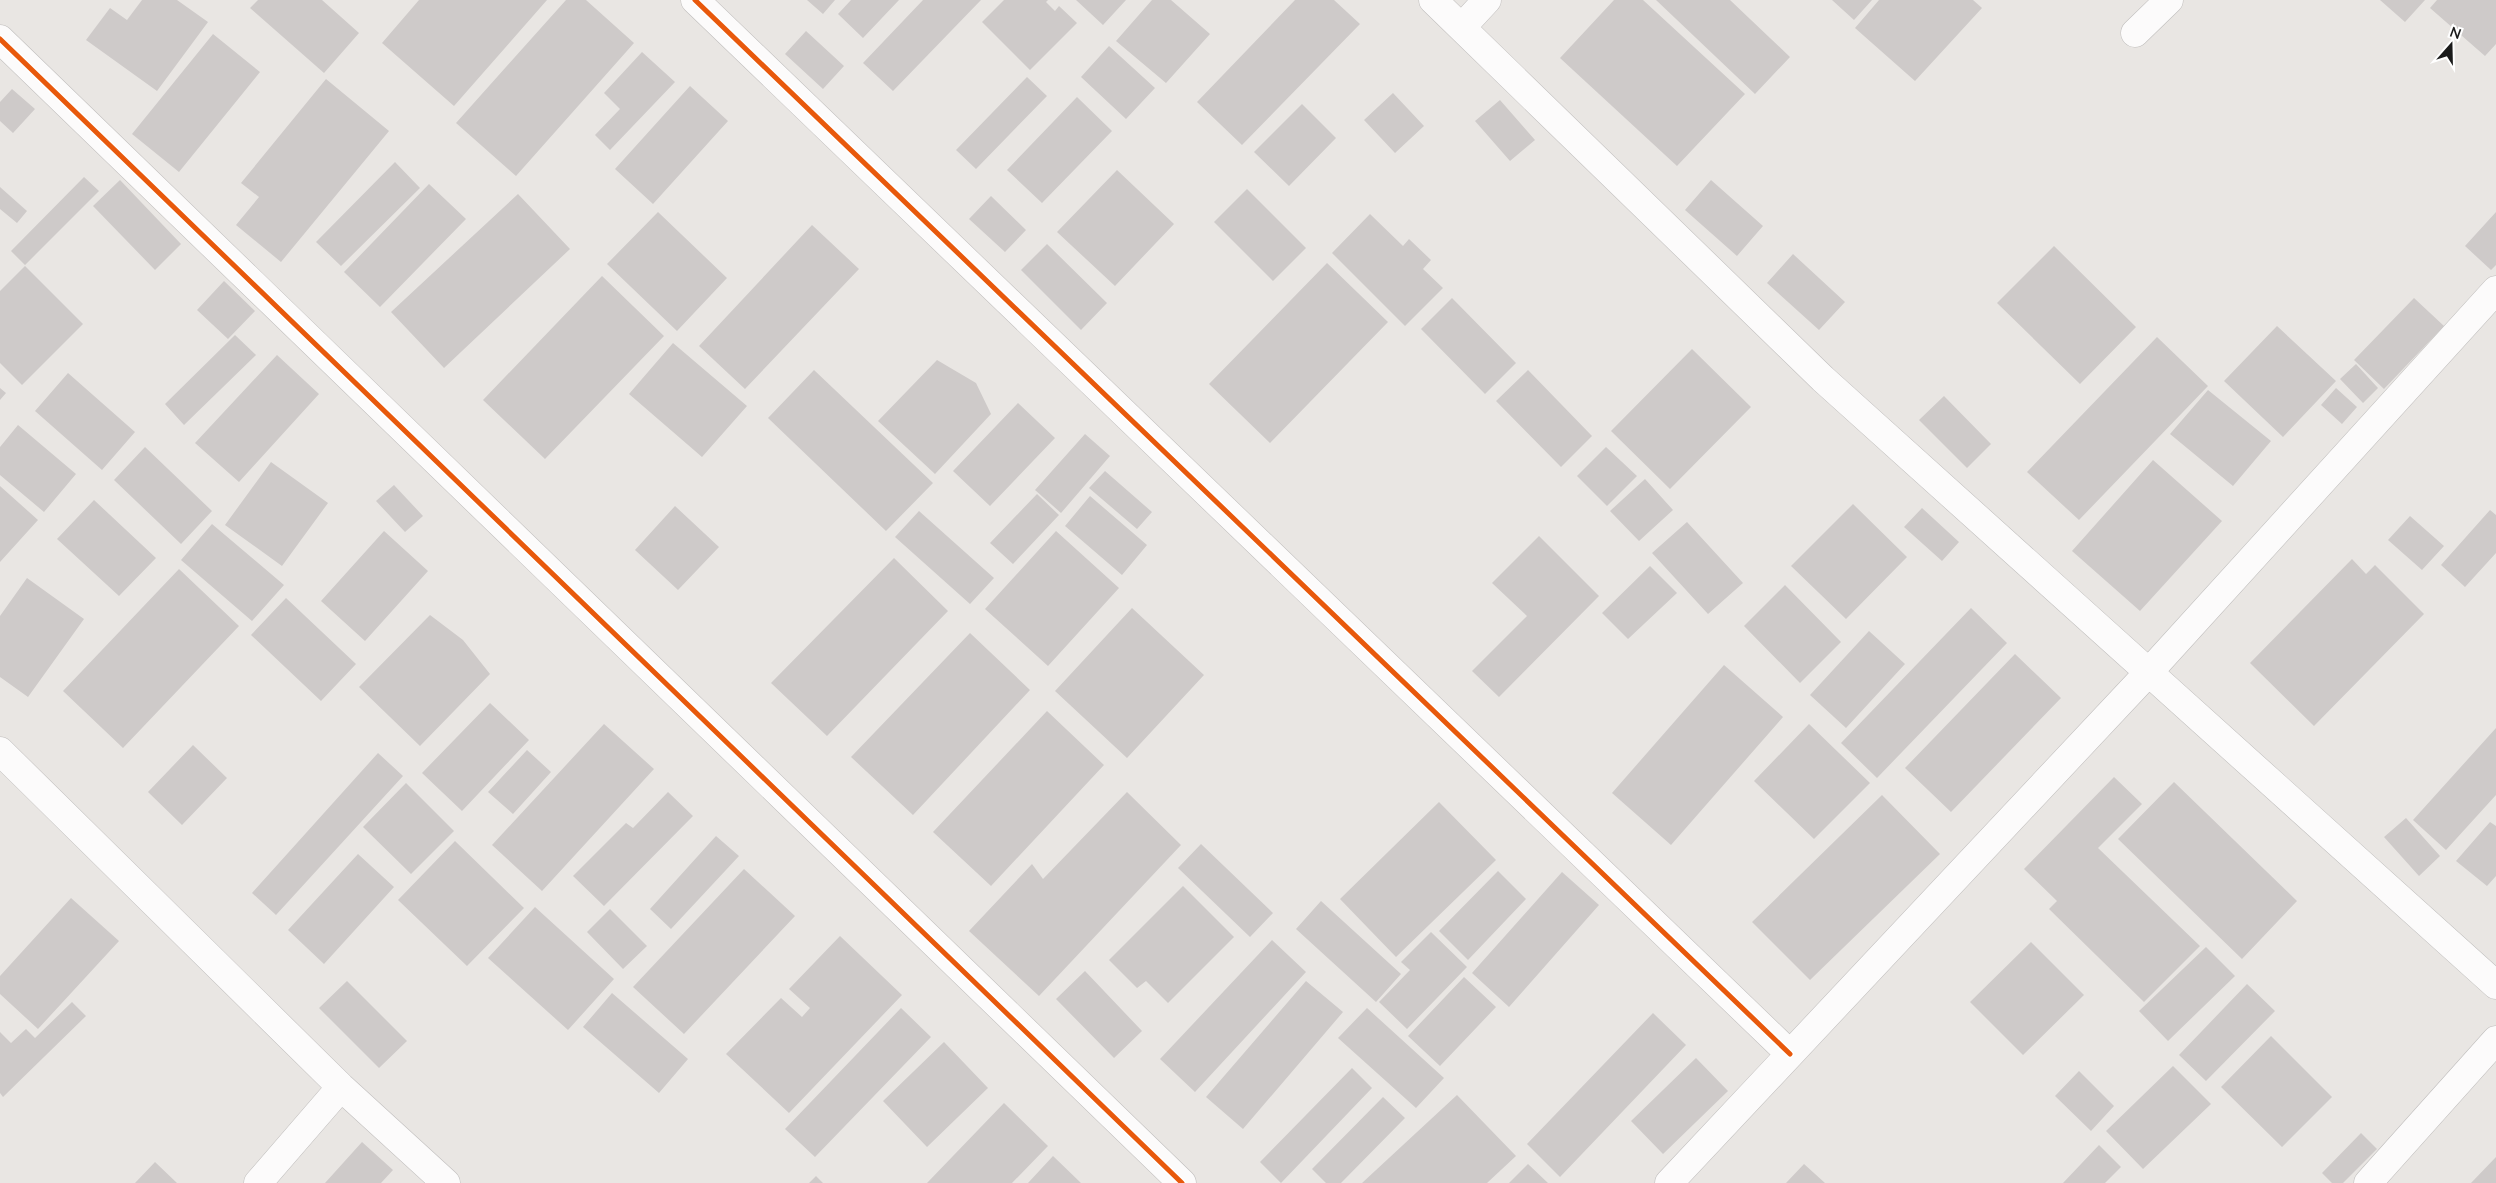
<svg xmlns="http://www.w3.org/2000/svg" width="2496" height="1183" font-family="Lato,sans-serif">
  <rect width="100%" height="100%" fill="#e9e6e3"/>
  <path fill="#cecac9" d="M142,0H177L208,22L157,91L86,40L110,8L127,20Z
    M258,0H322L359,33L324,73L250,8Z
    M419,0H547L454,106L382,43Z
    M566,0H586L634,43L516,176L456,123Z
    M807,0H835L823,14Z
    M851,0H899L863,38L838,14Z
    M923,0H981L893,91L863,63Z
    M1004,0H1048L1046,2L1055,11L1059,6L1077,23L1030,70L982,22Z
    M1076,0H1126L1103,25Z
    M1152,0H1171L1210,34L1166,83L1116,41Z
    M1295,0H1334L1360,24L1242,145L1197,102Z
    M1614,0H1643L1745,94L1677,166L1560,58Z
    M1656,0H1730L1790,57L1755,94Z
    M1832,0H1872L1854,20Z
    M1879,0H1973L1982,8L1915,81L1855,28Z
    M2380,0H2425L2405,22Z
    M2437,0H2496V44L2485,56L2430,8Z
    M806,31L844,66L823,89L785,54Z
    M213,34L260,72L179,172L132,134Z
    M1109,46L1155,88L1126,119L1081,77Z
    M642,52L675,82L610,150L595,135L620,109L604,93Z
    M1027,77L1047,96L976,169L956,150Z
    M326,79L389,131L281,262L236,225L259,197L241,183Z
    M690,86L728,121L653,204L615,169Z
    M12,89L35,109L13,133L0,121V102Z
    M1393,93L1424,126L1395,153L1364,120Z
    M1077,97L1112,131L1042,203L1007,170Z
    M1500,100L1535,140L1510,161L1475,121Z
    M1302,104L1336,138L1289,186L1254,152Z
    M395,162L420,188L341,266L316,242Z
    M1117,170L1174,224L1115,286L1057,232Z
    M84,177L99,191L25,265L11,251Z
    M120,180L181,244L155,270L93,206Z
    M1711,180L1763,226L1737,256L1685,210Z
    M429,184L466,219L380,307L344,272Z
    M0,187L27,211L17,223L0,209Z
    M1247,189L1306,248L1273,281L1214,222Z
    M518,194L570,249L444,368L391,312Z
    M991,196L1026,230L1005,252L969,219Z
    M658,212L727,278L677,331L607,264Z
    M2496,212V265L2491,270L2465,246Z
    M1370,214L1403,246L1409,239L1431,260L1423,269L1443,288L1405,326L1332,253Z
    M812,225L859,269L745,389L699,346Z
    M1047,244L1107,303L1081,330L1021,270Z
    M2054,246L2136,327L2080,384L1997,303Z
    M1793,254L1845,302L1819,330L1767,283Z
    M1327,263L1388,322L1270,443L1209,384Z
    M25,266L83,324L22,385L0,363V291Z
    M602,276L664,336L545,459L483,400Z
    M224,281L255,311L228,339L197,310Z
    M1452,298L1516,363L1485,394L1421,329Z
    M2414,298L2444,326L2384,389L2354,360Z
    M2277,326L2336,381L2283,437L2224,381Z
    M235,335L256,355L184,425L165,404Z
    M2157,337L2208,386L2079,520L2027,472Z
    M673,343L747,406L702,457L629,394Z
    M1692,349L1751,407L1670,489L1611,431Z
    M277,355L319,394L239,482L195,443Z
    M937,360L976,383L991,414L935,474L878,421Z
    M2356,364L2378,388L2363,403L2340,379Z
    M814,370L933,483L886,531L768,418Z
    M1528,370L1592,436L1561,467L1496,401Z
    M68,373L135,432L102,470L35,411Z
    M0,388L6,393L0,400Z
    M2336,388L2357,407L2342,424L2321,405Z
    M2208,390L2271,441L2233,486L2170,434Z
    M1944,396L1991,444L1967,468L1919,420Z
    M1018,403L1055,438L990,506L953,471Z
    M18,425L76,474L44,512L0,475V447Z
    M1085,434L1110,456L1061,513L1035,490Z
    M145,447L212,511L181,544L114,480Z
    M1606,447L1637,476L1607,506L1577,476Z
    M2153,460L2222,521L2140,611L2072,551Z
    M271,462L328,503L282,566L225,525Z
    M1105,471L1152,512L1137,529L1089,488Z
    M1645,479L1673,510L1639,541L1610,511Z
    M394,485L423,516L405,532L376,501Z
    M0,486L38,520L0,562Z
    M1037,494L1059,515L1013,564L990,543Z
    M1090,496L1147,545L1122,575L1065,526Z
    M94,500L156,558L119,596L57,539Z
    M1853,504L1907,557L1846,619L1791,566Z
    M675,506L719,547L678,590L635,550Z
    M1922,508L1959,542L1942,561L1904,527Z
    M2490,510L2496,515V553L2465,587L2441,565Z
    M919,511L994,578L970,604L895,537Z
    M2410,516L2444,546L2422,570L2388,540Z
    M1687,522L1743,583L1708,614L1652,553Z
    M212,524L284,585L252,621L181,560Z
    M384,531L428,571L365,641L321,601Z
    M1056,531L1119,588L1048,666L985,609Z
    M1539,536L1599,596L1499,697L1472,671L1527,616L1492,583Z
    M894,558L948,611L827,736L771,683Z
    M2352,559L2366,574L2375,565L2424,614L2314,726L2250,663Z
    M1650,566L1677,593L1628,639L1602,613Z
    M179,569L239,626L123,748L63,691Z
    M27,578L84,619L28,697L0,677V616Z
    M1785,585L1841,642L1800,683L1744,626Z
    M286,598L356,664L321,701L251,635Z
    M1132,608L1204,675L1127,758L1055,691Z
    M1971,608L2007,643L1877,778L1841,743Z
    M430,615L463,640L490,674L420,746L359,687Z
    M1869,631L1905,664L1846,728L1810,695Z
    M970,633L1030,690L913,815L851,757Z
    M2015,654L2061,698L1951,812L1905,768Z
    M1724,665L1783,717L1671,845L1612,793Z
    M490,703L529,740L462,811L422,773Z
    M1047,711L1104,765L991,886L933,832Z
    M604,724L654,769L542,891L492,845Z
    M1809,724L1870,783L1814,839L1754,781Z
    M2496,728V795L2446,850L2413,820Z
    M193,745L227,778L182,825L148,792Z
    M527,750L551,772L513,814L488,792Z
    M378,753L403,776L276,915L252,893Z
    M2114,777L2142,804L2098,848L2200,946L2144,1002L2049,909L2057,901L2024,869Z
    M2174,782L2297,901L2242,959L2118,839Z
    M406,783L454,831L411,874L363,827Z
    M668,792L693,816L604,906L573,876L626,823L633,828Z
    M1127,792L1181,845L1039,996L969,931L1032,864L1043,879Z
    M1882,795L1940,854L1810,980L1752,922Z
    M1439,802L1496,860L1396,957L1340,899Z
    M2406,818L2440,856L2419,876L2384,837Z
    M2490,822L2496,826V876L2487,886L2456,861Z
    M716,836L739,856L671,929L650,909Z
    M455,841L524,908L467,966L398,900Z
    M1201,844L1273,913L1250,937L1178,868Z
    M358,854L394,887L324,964L288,930Z
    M744,869L795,916L684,1034L633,987Z
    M1498,871L1526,899L1468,960L1439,931Z
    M1562,872L1599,905L1509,1007L1472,973Z
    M1183,886L1234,937L1168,1003L1146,981L1137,988L1109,960Z
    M71,898L119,941L38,1029L0,994V976Z
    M1321,901L1401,974L1376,1002L1296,929Z
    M535,907L614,979L568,1030L488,958Z
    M610,909L647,946L623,969L587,932Z
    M1431,932L1467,967L1407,1029L1379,1002L1410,970L1401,962Z
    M840,936L902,995L789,1113L726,1054L781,998L802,1017L810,1008L789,989Z
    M1272,940L1306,972L1195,1092L1160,1059Z
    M2031,942L2084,995L2023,1055L1970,1002Z
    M2206,947L2235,976L2168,1041L2139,1011Z
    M1085,971L1142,1031L1114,1058L1056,999Z
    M1464,977L1496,1007L1440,1066L1408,1036Z
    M347,981L407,1041L379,1068L319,1008Z
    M1306,981L1343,1012L1243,1129L1206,1097Z
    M2247,984L2275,1011L2206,1081L2179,1055Z
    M612,993L688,1059L659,1093L583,1027Z
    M72,1002L86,1016L3,1097L0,1093V1032L11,1043L26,1029L35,1038Z
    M901,1008L931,1037L815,1157L785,1129Z
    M1367,1008L1444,1078L1416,1108L1338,1038Z
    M1653,1013L1686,1045L1560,1177L1527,1144Z
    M2271,1036L2332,1097L2282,1147L2221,1087Z
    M944,1042L988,1088L927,1147L883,1101Z
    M1696,1058L1728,1091L1663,1154L1631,1121Z
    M2173,1066L2211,1104L2143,1169L2106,1131Z
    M1352,1068L1372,1088L1281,1183L1260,1162Z
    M2079,1071L2114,1106L2091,1131L2055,1096Z
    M1457,1095L1516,1156L1487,1183H1362Z
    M1383,1097L1405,1118L1341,1183H1326L1312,1169Z
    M1004,1103L1048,1146L1012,1183H927Z
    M2361,1133L2377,1149L2343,1183H2332L2322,1173Z
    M362,1142L393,1170L381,1183H325Z
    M2099,1145L2121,1167L2105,1183H2063Z
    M1053,1156L1081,1183H1028Z
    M2496,1157V1183H2471Z
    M155,1162L177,1183H135Z
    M1528,1164L1548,1183H1509Z
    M1804,1164L1825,1183H1786Z
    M816,1176L823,1183H809Z"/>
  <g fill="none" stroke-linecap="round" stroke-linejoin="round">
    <defs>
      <path id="minor" d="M695,0L1790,1054
        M1433,0L1823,379L2496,985
        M1462,27L1487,0
        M2135,33L2169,0
        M0,39L1182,1183
        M0,751L341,1087L446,1183
        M258,1183L341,1087
        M1669,1183L2148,673L2496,290
        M2368,1183L2496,1040"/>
    </defs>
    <use href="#minor" stroke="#bfbdbc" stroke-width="29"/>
    <use href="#minor" stroke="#fcfbfb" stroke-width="28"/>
    <defs>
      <path id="cycleway" d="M695,0L1790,1054
        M0,39L1182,1183"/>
    </defs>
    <use href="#cycleway" stroke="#fff" stroke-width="8"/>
    <use href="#cycleway" stroke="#e8590c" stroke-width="5"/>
  </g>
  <g transform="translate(2451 45) rotate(20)" stroke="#ffffff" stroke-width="4" paint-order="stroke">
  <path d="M0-4L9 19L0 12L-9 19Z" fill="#1b1b1b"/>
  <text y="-8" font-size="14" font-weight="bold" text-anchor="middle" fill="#1b1b1b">N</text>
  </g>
</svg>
